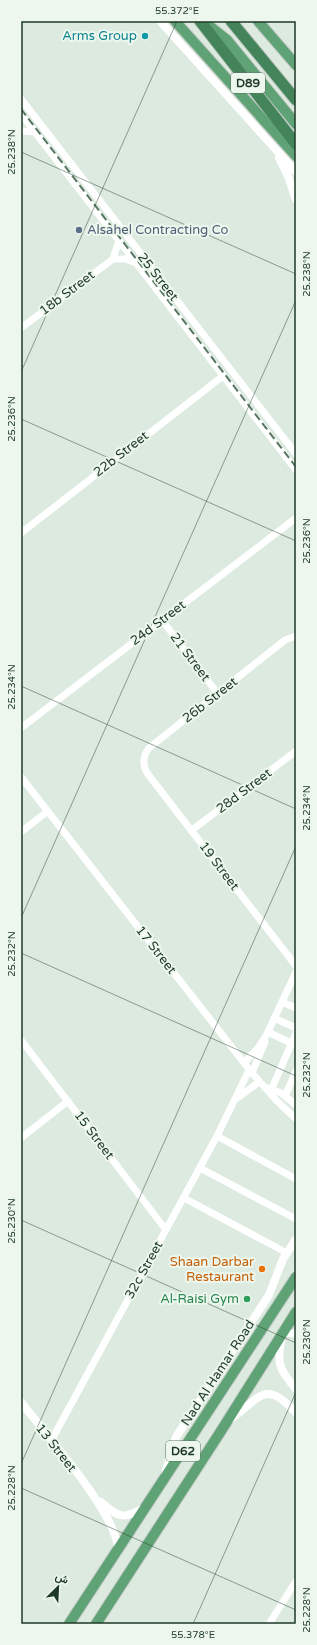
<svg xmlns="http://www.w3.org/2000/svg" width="317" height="1645" font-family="'Varela Round',Vazirmatn,sans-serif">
  <rect width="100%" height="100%" fill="#ddeadf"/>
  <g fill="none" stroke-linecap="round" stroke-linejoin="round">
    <defs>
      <path id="primary" d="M175,21L296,156
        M203,21L227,40L296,124
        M258,21L296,65
        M69,1624L296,1277
        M96,1624L221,1431L296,1312"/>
      <path id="trunk" d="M200,21L296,144
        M231,21L296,100"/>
    </defs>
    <use href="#primary" stroke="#c0c8c3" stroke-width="12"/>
    <use href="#trunk" stroke="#c0c8c3" stroke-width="13"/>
    <path stroke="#fff" stroke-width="7" d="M21,99L296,454
      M21,114L296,470
      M21,131L35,132
      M113,259H125L136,263
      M21,328L113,259L119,240
      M21,533L223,376
      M162,620L218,694
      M296,636L285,640L149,748C143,756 142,764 147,773L296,966
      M21,728L296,518
      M21,777L252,1073L277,1101L296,1119
      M192,830L296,751
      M21,832L48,811
      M282,1002L296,1008
      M274,1018L296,1028
      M268,1032L295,1045
      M21,1040L166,1230
      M244,1063L258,1048L266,1036L296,972
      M252,1073L265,1042
      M268,1088L281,1093L296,1105
      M272,1088L296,1033
      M285,1096L296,1071
      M236,1099L259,1082
      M217,1136L296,1179
      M21,1138L68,1101
      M200,1168L296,1219
      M184,1198L287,1253
      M283,1334L296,1333
      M51,1441L217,1136L249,1070
      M269,1624L296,1581"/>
    <path stroke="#fff" stroke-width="8" d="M160,21L296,172
      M279,158L288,176L296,200
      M282,1337C276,1362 279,1370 296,1389
      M21,1402C45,1433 117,1514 118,1549
      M228,1421C259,1401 263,1376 296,1413
      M165,1474L176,1437L269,1295L283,1259L296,1239
      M101,1502C119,1519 124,1519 146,1507"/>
    <use href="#primary" stroke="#5fa275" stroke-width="10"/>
    <use href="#trunk" stroke="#44845a" stroke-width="11"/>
    <path stroke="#587661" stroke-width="2" stroke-dasharray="8 4" stroke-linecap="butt" d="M21,109L296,467"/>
  </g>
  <path fill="none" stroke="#1e3a27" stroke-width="1" stroke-opacity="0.45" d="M21,152L296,274M21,372L177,21M21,419L296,541M21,686L296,809M21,918L296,300M21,953L296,1076M21,1220L296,1343M21,1464L296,846M21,1488L296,1610M193,1624L296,1392"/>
  <circle fill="#0f9aa8" stroke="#edf7ee" stroke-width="1.5" cx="145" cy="36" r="4"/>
  <circle fill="#5c6f8a" stroke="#edf7ee" stroke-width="1.5" cx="79" cy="230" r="4"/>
  <circle fill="#e8710a" stroke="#edf7ee" stroke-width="1.5" cx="262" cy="1269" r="4"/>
  <circle fill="#2e9e5b" stroke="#edf7ee" stroke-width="1.5" cx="247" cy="1299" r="4"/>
  <g text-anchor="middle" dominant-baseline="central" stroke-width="4" stroke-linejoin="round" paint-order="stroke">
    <g fill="#edf7ee" stroke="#5c7363" stroke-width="1">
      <rect x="231" y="73" width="34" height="20" rx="3"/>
      <rect x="166" y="1441" width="34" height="20" rx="3"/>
    </g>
    <g font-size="12" font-weight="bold" fill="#1e3a27">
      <text x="248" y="83">D89</text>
      <text x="183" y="1451">D62</text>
    </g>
    <g font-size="13" fill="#0d838f" stroke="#edf7ee" text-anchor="end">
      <text x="137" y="36">Arms Group</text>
    </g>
    <g font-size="13" fill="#4e5e75" stroke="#edf7ee" text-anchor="start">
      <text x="87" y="230">Alsahel Contracting Co</text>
    </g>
    <g font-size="13" fill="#1e3a27" stroke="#edf7ee">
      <text transform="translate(158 277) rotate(52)">25 Street</text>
      <text transform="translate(67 293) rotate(-37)">18b Street</text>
      <text transform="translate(121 454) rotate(-38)">22b Street</text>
      <text transform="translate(158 623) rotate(-37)">24d Street</text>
      <text transform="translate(190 657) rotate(53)">21 Street</text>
      <text transform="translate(210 700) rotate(-38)">26b Street</text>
      <text transform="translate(244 791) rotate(-37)">28d Street</text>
      <text transform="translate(219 866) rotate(53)">19 Street</text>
      <text transform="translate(156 950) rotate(52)">17 Street</text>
      <text transform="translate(94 1135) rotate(53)">15 Street</text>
      <text transform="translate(144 1270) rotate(-61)">32c Street</text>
      <text transform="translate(218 1373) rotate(-57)">Nad Al Hamar Road</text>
      <text transform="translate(56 1448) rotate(52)">13 Street</text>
    </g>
    <g font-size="13" fill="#c56008" stroke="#edf7ee" text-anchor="end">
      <text x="254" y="1262">Shaan Darbar<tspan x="254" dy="15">Restaurant</tspan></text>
    </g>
    <g font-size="13" fill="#27864d" stroke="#edf7ee" text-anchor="end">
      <text x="239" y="1299">Al-Raisi Gym</text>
    </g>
  </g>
  <rect width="317" height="1645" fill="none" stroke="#edf7ee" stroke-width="44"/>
  <g transform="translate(58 1587) rotate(24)" stroke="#edf7ee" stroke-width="3" paint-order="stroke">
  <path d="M0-3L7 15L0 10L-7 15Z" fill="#1e3a27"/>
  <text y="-6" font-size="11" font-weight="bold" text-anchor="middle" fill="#1e3a27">ش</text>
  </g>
  <rect x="22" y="22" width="273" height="1601" fill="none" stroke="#1e3a27" stroke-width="1.5"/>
  <g font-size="10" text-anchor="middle" fill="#1e3a27">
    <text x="177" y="14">55.372°E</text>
    <text transform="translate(11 152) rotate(-90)" y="4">25.238°N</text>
    <text transform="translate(306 274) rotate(-90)" y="4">25.238°N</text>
    <text transform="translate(11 419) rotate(-90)" y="4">25.236°N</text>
    <text transform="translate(306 541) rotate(-90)" y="4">25.236°N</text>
    <text transform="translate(11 687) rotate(-90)" y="4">25.234°N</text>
    <text transform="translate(306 808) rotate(-90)" y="4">25.234°N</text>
    <text transform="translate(11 954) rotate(-90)" y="4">25.232°N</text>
    <text transform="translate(306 1075) rotate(-90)" y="4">25.232°N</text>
    <text transform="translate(11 1221) rotate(-90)" y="4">25.230°N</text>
    <text transform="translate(306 1342) rotate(-90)" y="4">25.230°N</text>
    <text transform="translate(11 1488) rotate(-90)" y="4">25.228°N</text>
    <text transform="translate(306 1610) rotate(-90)" y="4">25.228°N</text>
    <text x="193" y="1638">55.378°E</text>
  </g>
</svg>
